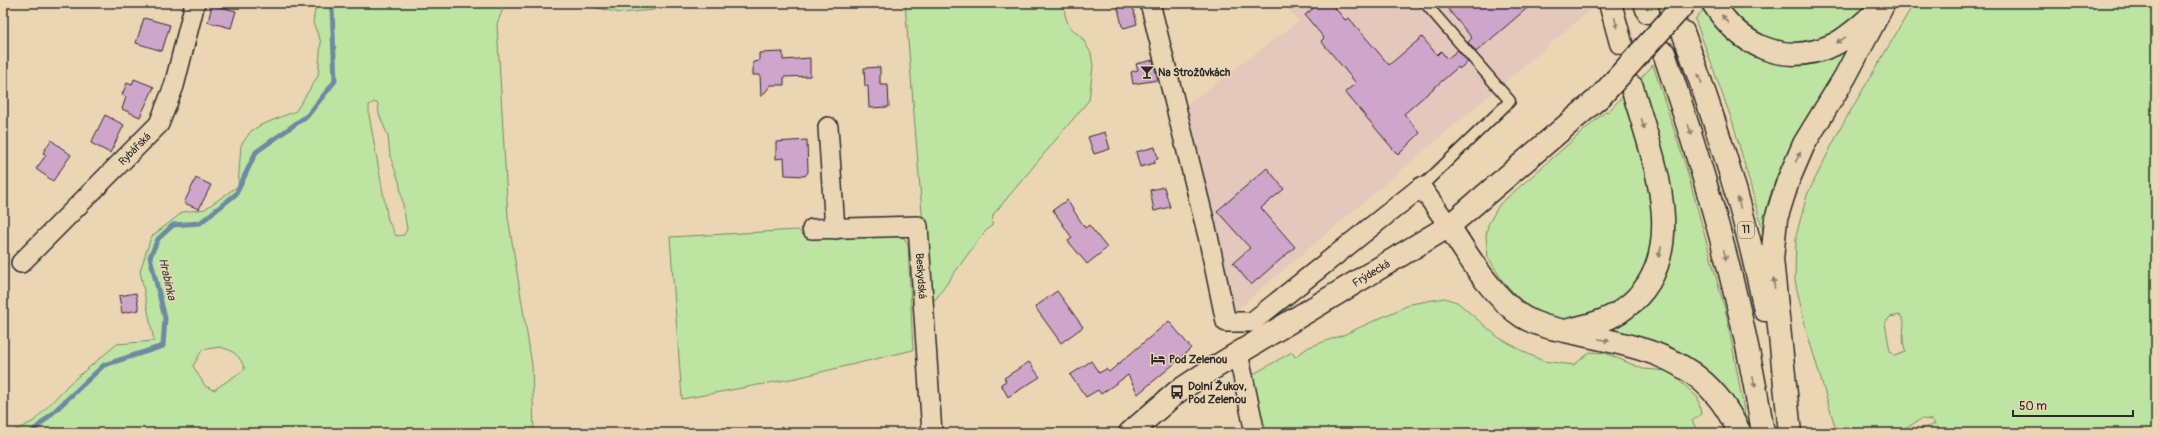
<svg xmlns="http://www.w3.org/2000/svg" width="2159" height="436" font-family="Pangolin,sans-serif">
  <rect width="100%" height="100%" fill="#ebd6b4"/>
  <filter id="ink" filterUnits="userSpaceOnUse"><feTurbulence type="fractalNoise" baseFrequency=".025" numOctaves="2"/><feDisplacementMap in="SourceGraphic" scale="8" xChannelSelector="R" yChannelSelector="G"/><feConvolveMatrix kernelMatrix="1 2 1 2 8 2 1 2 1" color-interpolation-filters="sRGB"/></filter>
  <g filter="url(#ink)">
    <path fill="#e3c8bb" d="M1283,3H1596L1597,4L1235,311L1186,105L1299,21Z"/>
    <path fill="#bde5a1" stroke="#748866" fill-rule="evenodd" d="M316,3H509L504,6L497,24L508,217L532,365L534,433H10L34,421L69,384L117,344L154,341L140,271L151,237L183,212L205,209L238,186L241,145L251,131L261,125L296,111L318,76L321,42L313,23ZM374,102L378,104L379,114L388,136L390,156L399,181L407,229L404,235L396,236L388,220L369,115V105ZM219,347C234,350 239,355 245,369L214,390L205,386L193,366L202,350Z
      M576,3H654V10L620,13Z
      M905,3H1064L1065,15L1069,26L1082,38L1091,53L1093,66L1089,100L993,215L992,225L981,236L935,300L929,299Z
      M1720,3H1871L1853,23L1807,45L1766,43Z
      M1914,3H2156V433H1908L1935,424L1932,420L1921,419C1898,436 1866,433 1837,433L1806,329L1795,281L1796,236L1807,195L1841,127ZM1900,315L1904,321L1903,338L1905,352L1895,356L1890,351L1885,323L1890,317Z
      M1705,8C1723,39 1734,47 1768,57C1805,68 1817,65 1851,48C1822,94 1782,150 1768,203C1766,213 1765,224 1764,234L1733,123L1695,19Z
      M1653,65L1686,167L1727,317L1746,421L1697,365L1653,340L1610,332L1609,330C1624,321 1639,312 1651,299C1700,241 1658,142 1640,79Z
      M1627,92L1653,185V260L1619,304L1571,320L1554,318L1535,311L1521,301L1502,280L1488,257L1486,236L1488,225L1499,205L1606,111L1608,112Z
      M798,230L807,239L895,234L905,239L908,245L913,350L796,378L682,399L670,237Z
      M1444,298L1457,302L1498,337L1528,354L1543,361L1574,365L1590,352L1605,353L1643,369L1669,371L1698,398L1701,414L1692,421L1699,433H1263L1252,375L1292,352L1295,357L1309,347L1343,335L1411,304Z"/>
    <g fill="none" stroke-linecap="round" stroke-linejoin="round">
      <path stroke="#6e89a4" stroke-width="5" d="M31,433L104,365L163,346L165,318L150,257L158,239L173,225L200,223L236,194L256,152L308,115L335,81L332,8L335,3"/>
    </g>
    <path fill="#cfa6cb" stroke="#2b2b2b" d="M1117,3H1132L1137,24L1124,28L1122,26Z
      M1320,3H1331L1345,20L1349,18L1389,65L1422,37L1437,55L1441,51L1447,59L1458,50L1468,62L1459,69L1458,67L1404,114L1420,133L1398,155L1345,92L1356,83L1321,41L1324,38L1305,15Z
      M1443,3H1533L1476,52L1468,42L1472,38Z
      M212,5L236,11L231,28L208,22Z
      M144,18L170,25L162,51L136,43Z
      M783,52V60L810,58V76L784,77V85H771L761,97L760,75H753V62L759,61V53Z
      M1153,60L1158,80L1133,84L1131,72L1138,70L1136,64Z
      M880,67V85H888L889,107L869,108L868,86H865L864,68Z
      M134,79L154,87L140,117L122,109L126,97L122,95L127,83L132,85Z
      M105,115L124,125L110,153L91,143Z
      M1105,132L1110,149L1094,154L1088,137Z
      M51,140L71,155L53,181L36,169L46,155L43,153Z
      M807,140L808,172L805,176L785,175L784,158L776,159V142Z
      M1155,147L1158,159L1154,160L1155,163L1140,167L1136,152Z
      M1267,168L1284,189L1261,208L1295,247L1251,285L1233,263L1250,248L1217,211Z
      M196,178L211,185L199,209L184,203Z
      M1164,187L1170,207L1154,211L1150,190Z
      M1067,200L1085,228L1089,225L1107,248L1087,264L1068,241L1072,238L1053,210Z
      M1057,291L1083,327L1061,343L1035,307Z
      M136,293L139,310L122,313L119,296Z
      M1169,321L1191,348L1174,364L1138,394L1128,375L1101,394L1098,390L1086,397L1070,375L1091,361L1099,373L1106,369L1109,372Z
      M1029,362L1040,377L1008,397L1001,384L1006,381L1004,378Z"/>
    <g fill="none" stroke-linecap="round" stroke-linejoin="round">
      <defs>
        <path id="service" d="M1421,187L1510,101L1425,3"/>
        <g id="minor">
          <path d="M1150,3L1208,236L1226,322H1252L1421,187L1449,226"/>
          <path d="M828,127L835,229"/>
          <path id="s1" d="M812,229L918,226L932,433"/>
          <path id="s2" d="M21,263L159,124L174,86L195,3"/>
          <path d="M1238,353L1255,433"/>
        </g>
        <g id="secondary">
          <path id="s3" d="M1130,433L1177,392L1212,369L1449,226L1601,96"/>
        </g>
        <path id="trunk" d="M1610,3L1621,43
          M1645,3L1648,12
          M1713,3C1740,46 1784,67 1833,45C1848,38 1861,25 1874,14
          M1683,32C1716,123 1746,215 1765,310
          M1664,53C1706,177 1743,304 1763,433
          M1449,226C1468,256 1492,297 1523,317C1542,328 1562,330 1583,335C1631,345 1683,355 1716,395C1726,406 1733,420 1740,433
          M1569,330C1588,325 1609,321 1625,308C1695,257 1651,153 1632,87
          M1790,433L1772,259L1776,219L1788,181L1804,144L1845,77L1884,3"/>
      </defs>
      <use href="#service" stroke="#2b2b2b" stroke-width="13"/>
      <use href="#minor" stroke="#2b2b2b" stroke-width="22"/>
      <use href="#secondary" stroke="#2b2b2b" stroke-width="25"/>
      <use href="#trunk" stroke="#2b2b2b" stroke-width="25"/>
      <use href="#service" stroke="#ebd6b4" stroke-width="10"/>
      <use href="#minor" stroke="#ebd6b4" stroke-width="19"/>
      <use href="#secondary" stroke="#ebd6b4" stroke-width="22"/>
      <use href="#trunk" stroke="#ebd6b4" stroke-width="22"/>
      <defs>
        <path id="secondary-bridge" d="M1601,96L1685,3"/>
      </defs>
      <use href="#secondary-bridge" stroke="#2b2b2b" stroke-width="25" stroke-linecap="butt"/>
      <use href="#secondary-bridge" stroke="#ebd6b4" stroke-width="22"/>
    </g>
    <defs><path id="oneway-solid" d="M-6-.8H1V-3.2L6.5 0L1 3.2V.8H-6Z"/></defs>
    <g fill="#8b8070">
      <use href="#oneway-solid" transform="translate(1725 19) rotate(-129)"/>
      <use href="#oneway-solid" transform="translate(1616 23) rotate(75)"/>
      <use href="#oneway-solid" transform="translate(1841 40) rotate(148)"/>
      <use href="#oneway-solid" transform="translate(1700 79) rotate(-110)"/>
      <use href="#oneway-solid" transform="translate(1643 124) rotate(74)"/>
      <use href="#oneway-solid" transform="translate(1690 130) rotate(71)"/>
      <use href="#oneway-solid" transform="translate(1798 157) rotate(-64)"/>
      <use href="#oneway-solid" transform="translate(1739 203) rotate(-105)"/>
      <use href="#oneway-solid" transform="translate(1660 252) rotate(102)"/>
      <use href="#oneway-solid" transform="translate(1725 255) rotate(76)"/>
      <use href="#oneway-solid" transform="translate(1774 283) rotate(-96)"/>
      <use href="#oneway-solid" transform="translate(1604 340) rotate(12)"/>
      <use href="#oneway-solid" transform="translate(1754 382) rotate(78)"/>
    </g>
  </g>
  <defs>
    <symbol id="bar-bare" viewBox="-9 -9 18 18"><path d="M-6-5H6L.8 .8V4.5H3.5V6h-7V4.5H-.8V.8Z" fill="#2b2b2b" stroke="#ebd6b4" stroke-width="2.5" paint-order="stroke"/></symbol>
    <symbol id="hotel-bare" viewBox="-9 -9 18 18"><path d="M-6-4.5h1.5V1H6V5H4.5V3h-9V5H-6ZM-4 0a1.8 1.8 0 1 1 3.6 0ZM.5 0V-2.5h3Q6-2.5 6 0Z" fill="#2b2b2b" stroke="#ebd6b4" stroke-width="2.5" paint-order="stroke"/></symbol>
    <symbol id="bus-bare" viewBox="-9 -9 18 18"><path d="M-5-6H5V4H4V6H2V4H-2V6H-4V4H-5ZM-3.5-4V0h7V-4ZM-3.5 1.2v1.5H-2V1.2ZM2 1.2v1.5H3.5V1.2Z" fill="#2b2b2b" stroke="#ebd6b4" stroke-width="2.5" paint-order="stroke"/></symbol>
  </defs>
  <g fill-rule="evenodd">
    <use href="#bar-bare" x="1137" y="62" width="20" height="20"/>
    <use href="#hotel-bare" x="1148" y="349" width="20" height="20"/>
    <use href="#bus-bare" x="1167" y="382" width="20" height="20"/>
  </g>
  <g text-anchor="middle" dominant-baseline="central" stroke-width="3" stroke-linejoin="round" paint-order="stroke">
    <rect fill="#ebd6b4" stroke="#655e54" stroke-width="1" x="1738" y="222" width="16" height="16" rx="3"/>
    <g font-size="10" font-weight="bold" fill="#2b2b2b">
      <text x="1746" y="230">11</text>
    </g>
    <g font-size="11" font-weight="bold" fill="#2b2b2b" stroke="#ebd6b4" text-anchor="start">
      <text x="1158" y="72">Na Strožůvkách</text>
      <text x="1169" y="359">Pod Zelenou</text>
      <text x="1188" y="386">Dolní Žukov,<tspan x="1188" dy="13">Pod Zelenou</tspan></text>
    </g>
    <g font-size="11" fill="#2b2b2b" stroke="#ebd6b4">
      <text stroke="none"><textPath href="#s2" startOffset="161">Rybářská</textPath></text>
      <text stroke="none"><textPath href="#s3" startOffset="290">Frýdecká</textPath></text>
      <text stroke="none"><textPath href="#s1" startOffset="156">Beskydská</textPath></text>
    </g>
    <g font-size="12" font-style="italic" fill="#3c4249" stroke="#ebd6b4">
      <text transform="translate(167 279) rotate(77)">Hrabinka</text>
    </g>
  </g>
  <rect width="2159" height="436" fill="none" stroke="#ebd6b4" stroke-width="16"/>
  <rect x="8" y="8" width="2143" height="420" fill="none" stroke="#2b2b2b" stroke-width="1.5" filter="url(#ink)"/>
  <path d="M2013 410v6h120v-6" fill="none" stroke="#2b2b2b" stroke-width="2"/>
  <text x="2019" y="410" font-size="12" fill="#2b2b2b" stroke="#ebd6b4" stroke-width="3" paint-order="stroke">50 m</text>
</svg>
